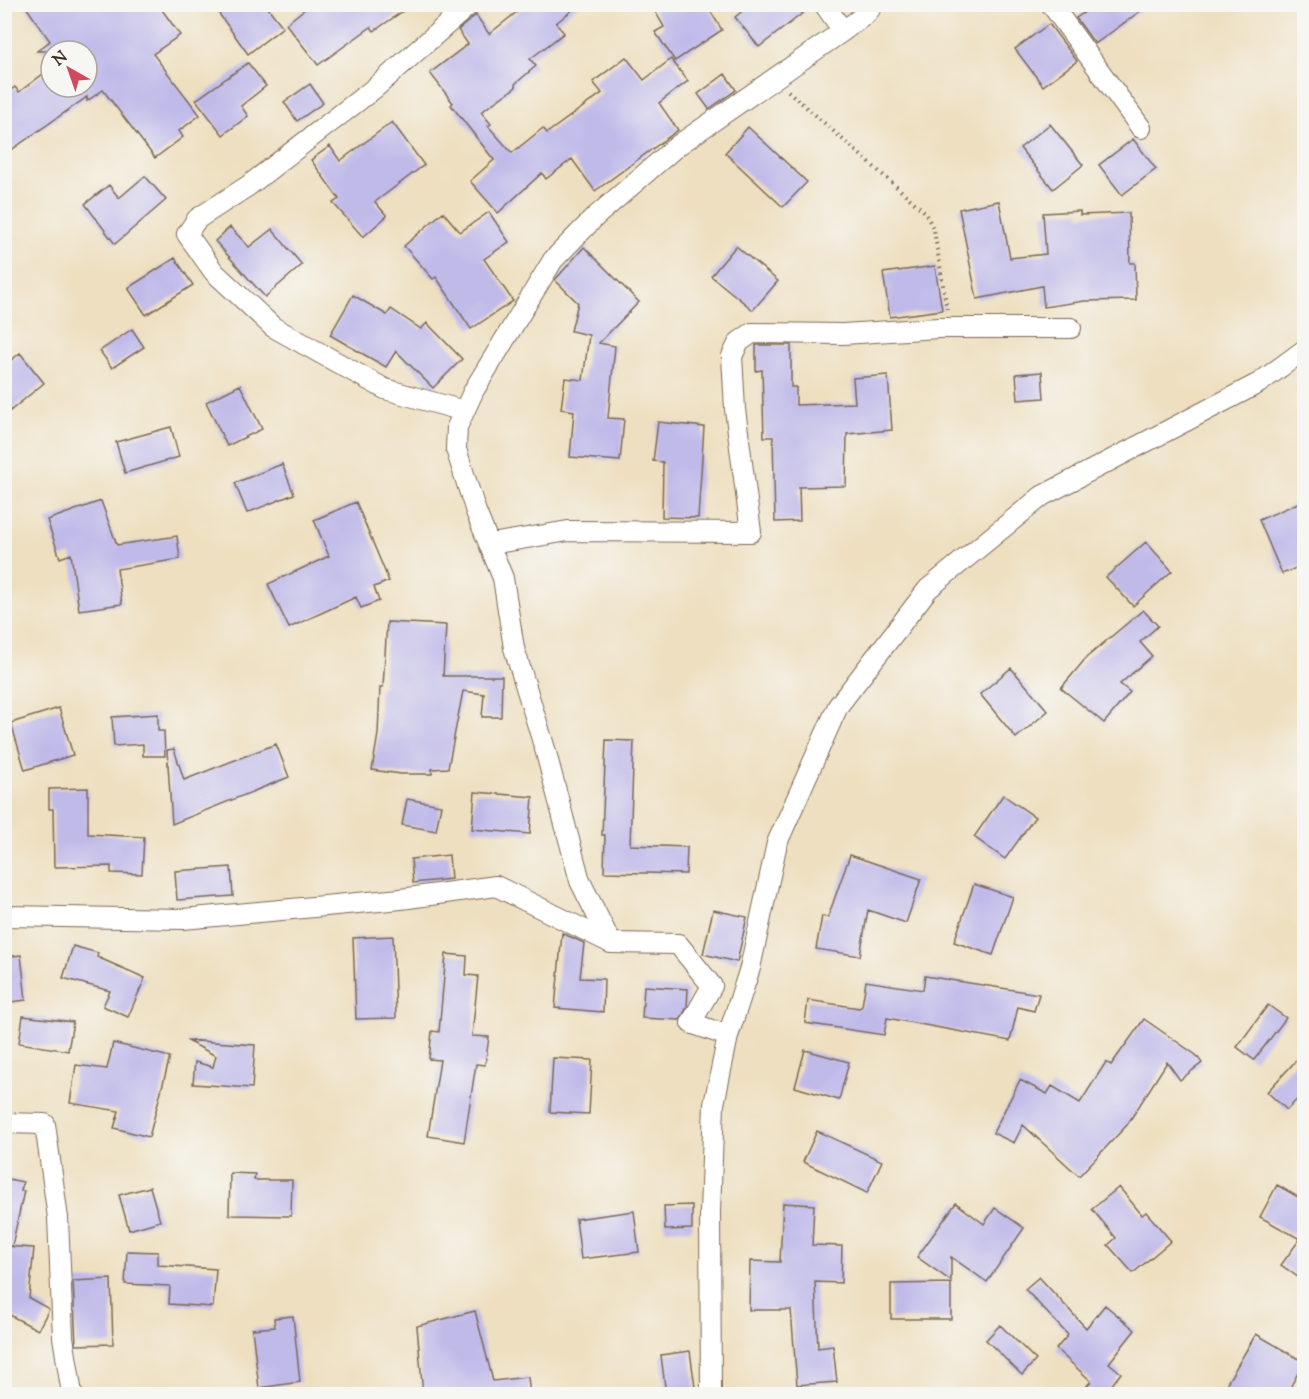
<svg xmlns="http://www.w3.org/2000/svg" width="1309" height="1399" font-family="'Sorts Mill Goudy',serif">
  <rect width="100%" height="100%" fill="#f6f6f2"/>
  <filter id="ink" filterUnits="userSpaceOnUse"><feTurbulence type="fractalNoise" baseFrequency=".0167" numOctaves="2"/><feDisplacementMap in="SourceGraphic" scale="12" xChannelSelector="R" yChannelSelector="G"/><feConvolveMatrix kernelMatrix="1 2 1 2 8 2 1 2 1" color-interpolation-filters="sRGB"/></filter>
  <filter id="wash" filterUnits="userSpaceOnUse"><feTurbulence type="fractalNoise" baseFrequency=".008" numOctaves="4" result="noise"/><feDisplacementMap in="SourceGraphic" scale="24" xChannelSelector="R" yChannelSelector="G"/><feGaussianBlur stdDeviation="1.35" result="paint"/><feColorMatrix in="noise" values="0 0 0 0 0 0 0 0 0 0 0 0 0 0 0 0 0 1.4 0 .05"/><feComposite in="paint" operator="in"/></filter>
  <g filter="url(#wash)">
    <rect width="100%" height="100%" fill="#eedfc0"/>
    <g id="blocks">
      <path fill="#c0bae9" d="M24,4H158L180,35L153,54L200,115L179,131L183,137L155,158L103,90L87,101V97L4,155V95L15,87L19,92L51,68V87H87V51H37L50,41Z
        M212,4H265L283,27L248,54Z
        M311,4H413L374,31L371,27L318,65L286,24Z
        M527,4H580L556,23L564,33L530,59L536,66L515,84L516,87L481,112L491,124L488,126L512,153L543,128L547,133L602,93L593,82L626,57L644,80L671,59L688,81L659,103L678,130L595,191L572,159L546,179L542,173L498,213L470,181L494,160L451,105L453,103L430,73L468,44L458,30L476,15L489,34Z
        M651,4H706L722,30L675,61L655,32L664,27Z
        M751,4H812V6L759,47L735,17Z
        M1097,4H1150L1095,44L1076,18Z
        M1049,24L1077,61L1043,86L1015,49Z
        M248,63L266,86L241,106L248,116L223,135L196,100Z
        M725,74L736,90L709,109L698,94Z
        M310,84L323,103L297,121L284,102Z
        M392,122L424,165L375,202L387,216L363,237L333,203L339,199L311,160L330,146L340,161Z
        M1050,124L1083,165L1053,189L1020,148Z
        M748,127L807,182L783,207L725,153Z
        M1133,139L1156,169L1122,195L1099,165Z
        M145,176L166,200L115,244L85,204L109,185L119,198Z
        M999,201L1010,258L1046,254L1043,213L1080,211V215L1129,213L1130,263H1135L1136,300L1085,301L1044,307L1042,286L977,299L959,209Z
        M443,212L460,232L489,212L509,242L484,259L513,301L471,329L436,277L433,279L404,246Z
        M230,227L249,247L272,229L302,265L265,297L215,241Z
        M736,246L778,281L753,310L711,276Z
        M584,247L639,302L599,343L615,346L608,418L624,419L620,461L570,457L574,411L561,409L565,378L583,380L589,335L571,331L578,303L555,280Z
        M175,258L193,285L146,315L128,288Z
        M935,266L942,310L890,317L883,273Z
        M353,295L387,315L391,309L421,329L427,323L462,359L433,388L396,351L386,367L356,350L330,335Z
        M132,329L144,347L112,368L100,351Z
        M756,345H791V387H796V405L855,403L853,378L888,375L892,430L847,434L846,486L799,487L800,521L775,522L773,437H764L762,370L756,371Z
        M20,353L44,383L4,416V366Z
        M1042,372L1044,398L1018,400L1016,374Z
        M240,385L262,429L227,446L206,402Z
        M658,422L704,427L698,518L662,517L663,462L653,461Z
        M171,427L179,457L125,473L116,442Z
        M282,464L294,494L247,513L235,483Z
        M1305,500V564L1282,574L1259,520Z
        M101,501L117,545L177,536L180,559L117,569L122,604L79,610L71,554L60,558L47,520Z
        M356,502L389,581L374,587L379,601L361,608L356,597L289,628L268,584L329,556L314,520Z
        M1146,542L1172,571L1133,606L1106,577Z
        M1143,610L1158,626L1140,642L1152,656L1120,684L1130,692L1104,723L1061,688L1087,657Z
        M387,622L446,625L443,676H502L501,717H482L484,694L463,691L448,768L432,769V774H401L372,770L378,734L380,687H383Z
        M1011,668L1048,711L1016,738L980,694Z
        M59,708L73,755L25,770L11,723Z
        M158,714V731H164L165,756H143V744L114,746L112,717Z
        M606,740L634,741L630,845L687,847L686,874L604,872L605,835H602Z
        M276,744L289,777L172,824L167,750L174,749L184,780Z
        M88,788V834L144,837L142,874L111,873V866L54,867L53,809H49V789Z
        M475,792L533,797L530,834L472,829Z
        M1003,795L1035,817L1005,859L974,837Z
        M407,799L441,805L436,831L402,825Z
        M449,855L451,879L413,883L411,859Z
        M850,855L921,879L906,923L868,910L860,956L816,949L822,916L828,917Z
        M231,867L233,896L177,900L175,871Z
        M974,884L1013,897L993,955L954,942Z
        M713,910L747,917L737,962L703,954Z
        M562,933L584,943L580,978L604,979L603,1012L555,1008Z
        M393,936L396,1018L356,1019L353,938Z
        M73,946L98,953L97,957L145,978L128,1017L103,1006L110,991L63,978Z
        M446,954L467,956L466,975L478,976L472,1036L489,1037L485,1065L476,1064L464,1142L428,1136L440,1060L429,1059L432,1031L439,1032Z
        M21,955L26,1000L4,1003V957Z
        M925,976L1039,994L1034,1011L1018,1007L1010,1041L887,1018L884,1035L805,1023L808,1000L859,1008L862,1006L866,981L923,990Z
        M644,986L688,989L687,1007L680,1020L642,1018Z
        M1268,1005L1286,1018L1254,1060L1237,1047Z
        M23,1016L73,1022L68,1051L19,1043Z
        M1144,1019L1196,1055L1202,1063L1180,1080L1167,1062L1127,1125L1079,1176L1023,1125L1014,1143L993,1133L1020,1080L1047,1094L1052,1086L1080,1103L1106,1062L1111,1065Z
        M186,1040L255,1045L252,1088L193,1084L195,1062L213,1067L216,1056Z
        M113,1043L170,1057L149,1137L114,1128L119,1111L70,1103L76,1065L107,1069Z
        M805,1050L849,1062L839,1100L795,1087Z
        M1305,1051V1091L1287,1110L1267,1092Z
        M553,1058L592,1060L589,1114L550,1112Z
        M817,1131L882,1161L867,1193L803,1162Z
        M230,1173L255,1174L254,1180H292L291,1216L229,1215Z
        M4,1178L23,1182L21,1191H24L12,1246L4,1245Z
        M1277,1185L1305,1201V1282L1281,1265L1300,1239L1260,1217Z
        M150,1187L160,1221L129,1230L119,1195Z
        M1119,1187L1142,1215L1146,1212L1171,1241L1133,1273L1108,1245L1116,1238L1092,1209Z
        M783,1203L814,1205L812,1245L842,1246L841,1283L815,1282L818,1348L833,1346L837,1382L797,1385L791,1310H749L750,1261L780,1262Z
        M956,1203L984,1224L995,1208L1024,1228L987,1282L951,1257V1281L917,1257Z
        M692,1205V1229L665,1230L664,1206Z
        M634,1211L639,1252L581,1259L576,1219Z
        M4,1246L34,1248L29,1298L49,1309L38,1330L4,1312Z
        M127,1251L158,1252V1265L216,1269L213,1307L169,1304L170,1286L125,1284Z
        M1039,1277L1086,1328L1105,1305L1135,1330L1109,1363L1121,1373L1104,1395H1095L1086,1387L1091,1381L1056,1349L1068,1335L1025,1289Z
        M111,1279L113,1344L76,1345L73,1281Z
        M951,1283V1319H891V1284Z
        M475,1311L493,1381L528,1377L530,1395H423L417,1326Z
        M293,1316L300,1382L259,1388L252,1329L275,1327L274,1318Z
        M1000,1325L1036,1360L1022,1375L986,1340Z
        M1256,1334L1304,1362L1286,1395H1234L1224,1388Z
        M690,1351L696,1395H666L661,1355Z"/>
    </g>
  </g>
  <g filter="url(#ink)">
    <use href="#blocks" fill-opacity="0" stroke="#7a6957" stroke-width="1.5"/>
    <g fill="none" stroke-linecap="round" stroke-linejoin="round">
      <defs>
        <path id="minor" d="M824,4L843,31
          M1051,4L1141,128
          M464,411L385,389L273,327L214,272L187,234L197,219L248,186L376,87L470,4
          M491,544L568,531L751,532L735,409L732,356L739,342L752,333L843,334L938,328H1071
          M4,916L183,919L401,899L496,886L611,943L678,944L712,986L691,1023L728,1036
          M611,943L580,881L545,749L514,648L503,578L476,512L456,449L457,427L474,390L553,260L595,217L677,146L843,31L866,14L874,4
          M4,1123L45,1124L58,1218L63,1337L72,1394
          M711,1394L710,1212L714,1104L728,1036L750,968L777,843L838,706L928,589L1042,496L1259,383L1304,350"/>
      </defs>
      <use href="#minor" stroke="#7a6957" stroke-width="22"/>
      <path stroke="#7a6957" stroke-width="4" stroke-dasharray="1.5 4.5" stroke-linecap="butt" d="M788,91L925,212L934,230L947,309"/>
      <use href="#minor" stroke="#fff" stroke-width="20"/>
    </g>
  </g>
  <rect width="1309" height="1399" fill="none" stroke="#f6f6f2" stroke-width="24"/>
  <g transform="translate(69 69) rotate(320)"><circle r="28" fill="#f6f6f2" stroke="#aba49d" stroke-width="1.5"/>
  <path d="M0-4.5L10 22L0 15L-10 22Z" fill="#d1495b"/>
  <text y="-9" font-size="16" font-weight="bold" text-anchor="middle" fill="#3b2a1e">N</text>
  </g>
</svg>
